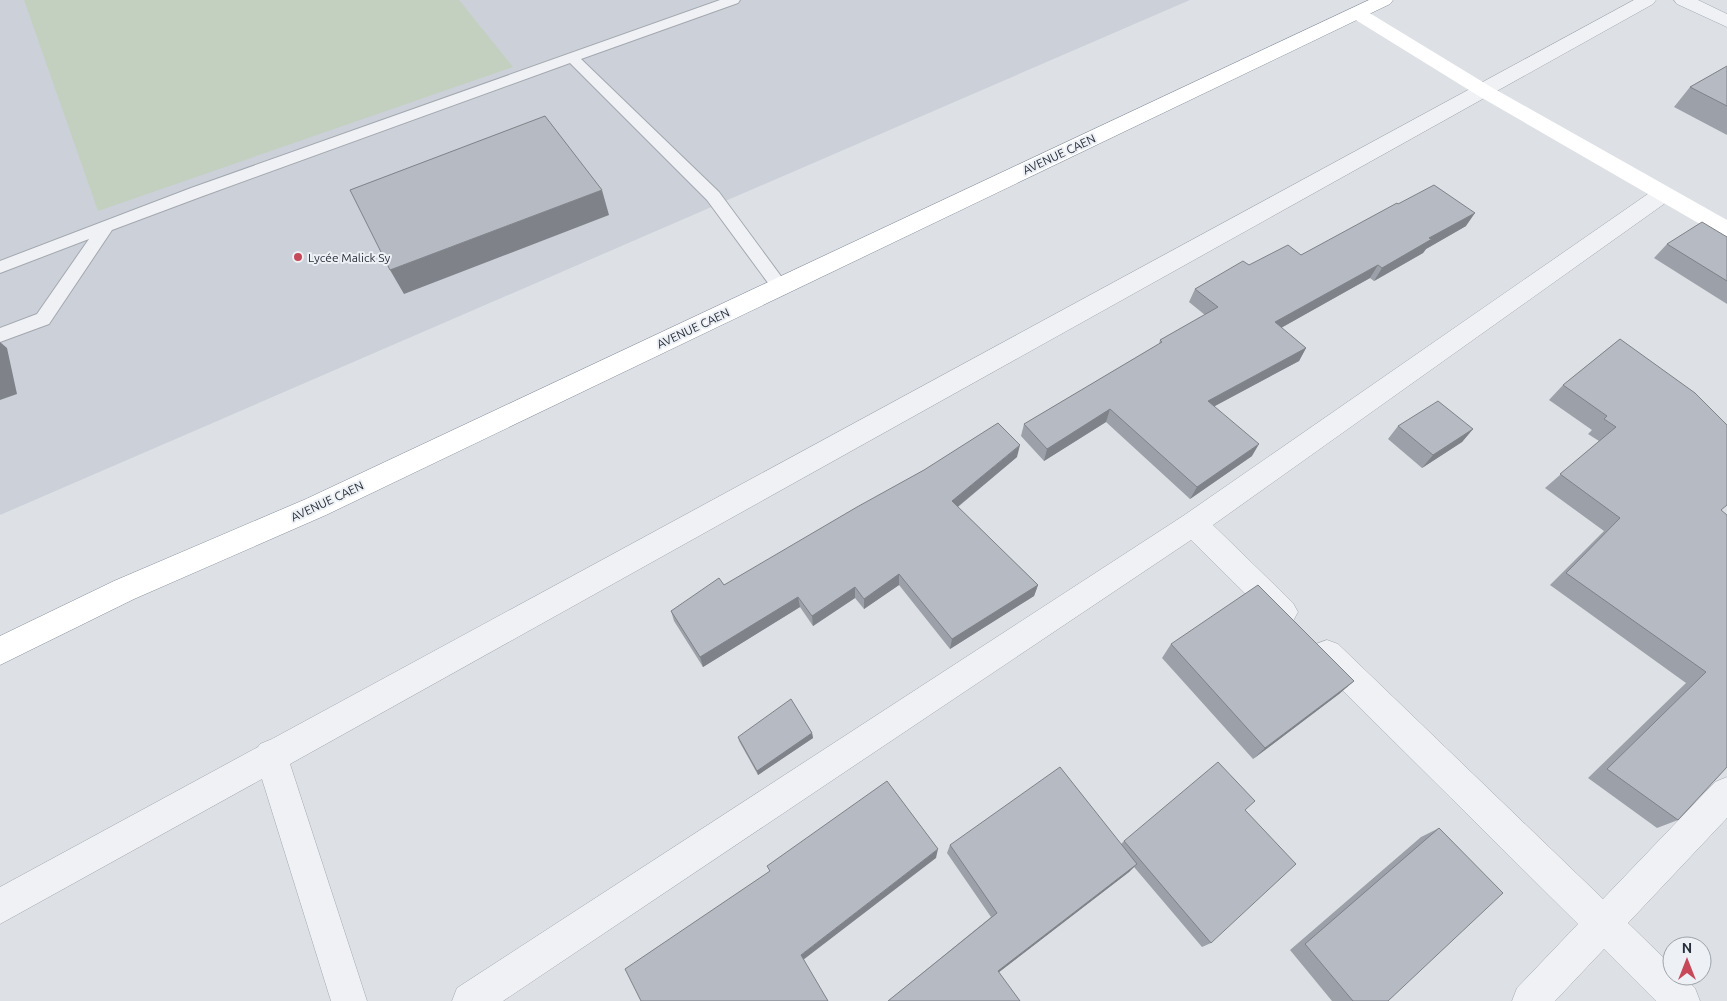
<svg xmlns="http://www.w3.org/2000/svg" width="1727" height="1001" font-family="Ubuntu,sans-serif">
  <rect width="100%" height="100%" fill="#dde1e6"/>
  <path fill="#ccd0d8" d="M0,0H1190L0,515Z"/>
  <path fill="#c3d0bf" d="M24,0H459L513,67L98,211Z"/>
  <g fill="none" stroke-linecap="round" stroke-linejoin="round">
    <defs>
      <path id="lane" d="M720,0H740L738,3L581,59L719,192L786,283L789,287L786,291L780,293L774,291L707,200L570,63L203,196L112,230L49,324L0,342V328L37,314L89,239L0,273V261L191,188Z"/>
      <path id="street" d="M1634,0H1656L1653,4L290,764L367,1001H331L262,779L0,924V887L258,747L260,744L272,739Z
        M1674,0H1698L1727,14V27L1677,4Z
        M1663,187L1671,189L1674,194L1671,199L1213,525L1293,603L1298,612L1293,621L1283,625L1273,621L1191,540L503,1001H452L457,988L1183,516L1655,189Z
        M1327,640L1338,644L1603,899L1715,782L1727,777V818L1628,923L1672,966V976H1683L1695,988L1700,1001H1656L1604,949L1555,1001H1512L1517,988L1578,924L1316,664L1312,654L1316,644Z"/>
      <path id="highway" d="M1369,0H1393L1390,4L326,515L134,599L0,665V636L114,581L306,499Z"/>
    </defs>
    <use href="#lane" stroke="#a3a8b0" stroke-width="2"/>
    <use href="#street" stroke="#a3a8b0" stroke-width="1"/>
    <use href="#highway" stroke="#868e9c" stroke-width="1"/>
    <use href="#lane" fill="#f0f1f5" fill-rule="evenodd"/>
    <use href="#street" fill="#f0f1f5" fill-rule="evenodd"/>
    <path fill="#fff" fill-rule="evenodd" d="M1357,7L1363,9L1491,87L1727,220V238L1719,235L1477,95L1351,17L1348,13L1351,9Z"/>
    <use href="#highway" fill="#fff" fill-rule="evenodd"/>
  </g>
  <path fill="#9ca0a8" d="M1727,66V135L1674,107L1690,87Z
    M1398,204L1466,226L1426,249L1423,253L1374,281L1370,278L1281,328L1306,348L1299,361L1214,406L1252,456L1190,499L1106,422L1044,461L1021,436L1024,424L1159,344L1160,340L1205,315L1189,302L1195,289L1249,265L1301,255Z
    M1727,237V304L1654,258L1667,244Z
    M1620,339L1721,510L1727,767L1678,820L1657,828L1588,778L1686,683L1550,585L1604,531L1545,488L1599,441L1588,434L1592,430L1549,400L1563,385Z
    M1398,426L1473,429L1462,442L1422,468L1388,439Z
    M1017,457L958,507L1038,585L1034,596L950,649L899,585L864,609L855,598L813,626L800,607L703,667L674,621L671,611L724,585Z
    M1171,644L1354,681L1339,694L1253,759L1162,658Z
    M812,733L813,738L758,775L739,741L738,737Z
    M1245,810L1211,943L1202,947L1134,867L1129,872L999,972L888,1001L991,917L947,853L950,845L1121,844L1124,841Z
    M1439,828L1388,1001H1332L1290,950L1421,837Z"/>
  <path fill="#7f8288" d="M602,190L609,215L404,294L390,270Z
    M1475,213L1466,226L1426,249L1423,253L1374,281L1382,268L1429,238Z
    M1378,265L1370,278L1268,335L1275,322Z
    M0,342L7,348L17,394L0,400Z
    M1306,348L1299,361L1202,413L1208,401Z
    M1110,409L1106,422L1044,461L1047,449Z
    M1473,429L1462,442L1422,468L1433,455Z
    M1259,444L1252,456L1190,499L1197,487Z
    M1020,445L1017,457L950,513L952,501Z
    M899,574V585L864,609V599Z
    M1038,585L1034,596L950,649L952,639Z
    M855,587V598L813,626L812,616Z
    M798,597L800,607L703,667L700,657Z
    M1354,681L1339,694L1253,759L1265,748Z
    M812,733L813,738L758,775L757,771Z
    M938,849L936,858L803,960L801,955Z
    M1137,864L1129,872L994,976L998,971Z"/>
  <path fill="#b5bac3" stroke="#7f8288" d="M1727,66V106L1690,87Z
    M545,116L602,190L390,270L350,190Z
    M1434,185L1475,213L1429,238L1432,239L1382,268L1378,265L1275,322L1306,348L1208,401L1259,444L1197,487L1110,409L1047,449L1024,424L1162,342L1160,340L1218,307L1195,289L1243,261L1249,265L1288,245L1301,255L1397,203L1398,204Z
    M1702,222L1727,237V281L1667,244Z
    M1620,339L1695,393L1727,425V505L1721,510L1727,515V767L1678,820L1607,769L1706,672L1566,573L1620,518L1560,474L1616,427L1604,419L1607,416L1563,385Z
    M1438,401L1473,429L1433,455L1398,426Z
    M998,423L1020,445L952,501L1038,585L952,639L899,574L864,599L855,587L812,616L798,597L700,657L671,611L719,578L724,585L857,507L924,470Z
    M1258,585L1354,681L1265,748L1171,644Z
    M791,699L812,733L757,771L738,737Z
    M1218,762L1255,801L1245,810L1296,864L1211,943L1124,841Z
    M1060,767L1137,864L998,971L1020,1001H888L997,913L950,845Z
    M887,781L938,849L801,955L828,1001H641L625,969L770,871L767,866Z
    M1439,828L1503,893L1388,1001H1353L1305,944Z"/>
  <circle fill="#c64859" stroke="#edf0f4" stroke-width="2" cx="298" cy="257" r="5"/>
  <g text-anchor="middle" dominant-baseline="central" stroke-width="4" stroke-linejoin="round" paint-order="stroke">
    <g font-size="12" fill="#282f3c" stroke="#edf0f4">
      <text transform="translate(1059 154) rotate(-25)">AVENUE CAEN</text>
      <text transform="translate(693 328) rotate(-25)">AVENUE CAEN</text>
      <text transform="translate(327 501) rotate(-25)">AVENUE CAEN</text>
    </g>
    <g font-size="12" fill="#282f3c" stroke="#edf0f4" text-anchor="start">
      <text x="308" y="257">Lycée Malick Sy</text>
    </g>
  </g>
  <g transform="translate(1687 961)"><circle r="24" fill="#edf0f4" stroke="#9ea3aa"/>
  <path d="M0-4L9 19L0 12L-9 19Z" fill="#c64859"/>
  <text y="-8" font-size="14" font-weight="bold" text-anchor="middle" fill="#282f3c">N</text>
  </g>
</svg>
